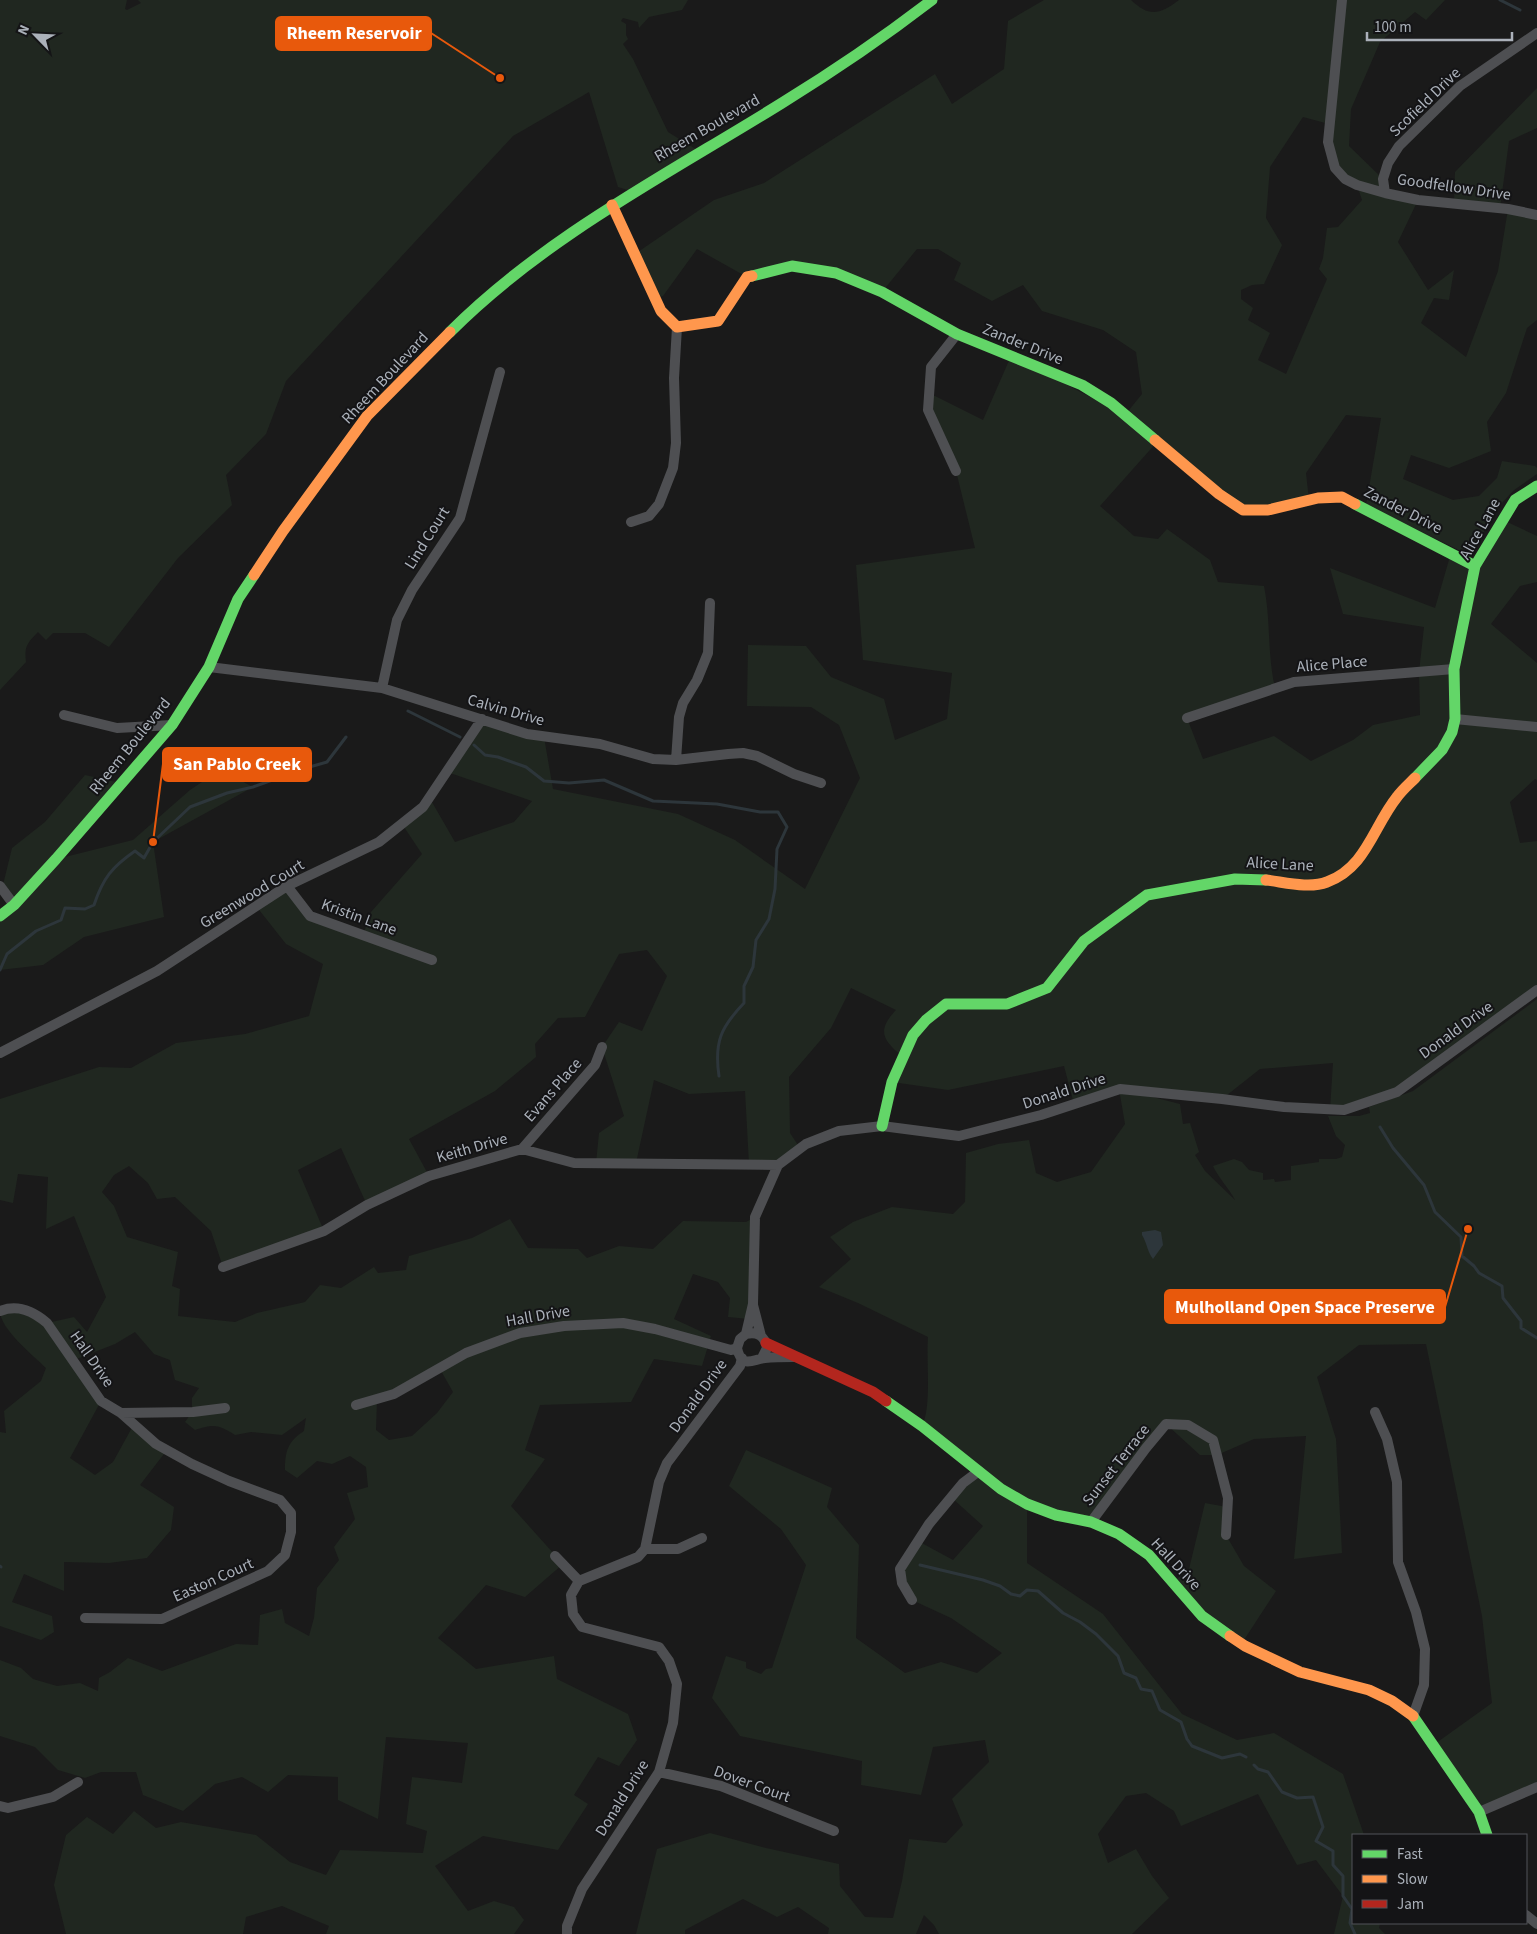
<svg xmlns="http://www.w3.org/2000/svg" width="1537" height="1934" font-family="'Source Sans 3',sans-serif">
  <rect width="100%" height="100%" fill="#1a1a1a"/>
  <path fill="#202720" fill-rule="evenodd" d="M0,0H127L125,9L127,10L141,3L138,0H688L682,10L649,17L639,28L638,22L623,18L621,21L626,24V35L628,39L623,44L633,59L668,132L702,153L634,192L618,187L589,92L513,136L286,381L266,434L226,475L232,505L178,558L109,647L85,633H53L46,640L38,632C27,643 24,647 26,662L0,690Z
    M1044,0H1131C1149,17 1159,15 1179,0H1445L1426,20L1415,12L1380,42L1351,109L1349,146L1383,179L1385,193L1418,200L1398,242L1428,290L1454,270L1449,300L1434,298L1421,323L1466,357L1498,271L1508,209L1537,215V320L1527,328L1506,393L1487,422L1491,451L1449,468L1411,455L1403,479L1453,500L1479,496L1497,478L1502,461L1535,466L1537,468V474L1514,490L1500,505L1472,552L1465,553L1366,505L1381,418L1346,415L1306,473L1309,500L1243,510L1157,442L1100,506L1134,536L1158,539L1167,529L1210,560L1218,582L1264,586C1271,621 1267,653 1275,688L1187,718L1203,759L1274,736L1311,761L1353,740L1373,725L1420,715L1419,672L1424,627L1343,614L1330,568L1435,608L1451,553L1475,566L1503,520L1537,536V582L1520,586L1491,624L1537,663V780L1535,779L1510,802L1520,843L1537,841V990L1397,1092L1330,1110L1333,1063L1260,1069L1222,1099L1125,1090L1180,1104L1183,1124L1190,1123L1199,1152L1195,1155L1205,1171L1235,1200C1229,1188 1219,1179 1213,1166L1234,1159L1242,1162L1249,1170L1263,1173V1180L1274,1179L1275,1182L1291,1180V1166L1319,1162V1159H1336L1342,1157L1345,1145L1336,1136L1328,1116H1359L1370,1113L1369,1107L1413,1091L1537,999V1787L1479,1812L1432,1746L1492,1703L1482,1616L1426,1344L1359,1345L1317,1377L1336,1439L1342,1553L1294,1559L1306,1436L1254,1439L1217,1455H1200L1166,1424L1091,1522L1027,1505V1563L1103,1614L1182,1714L1237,1740L1274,1733L1343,1774L1364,1835H1353V1923H1380L1379,1928L1385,1934H1334L1343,1896L1316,1860L1297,1865L1258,1794L1181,1826L1174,1811L1146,1793L1126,1796L1098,1834L1108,1863L1136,1849L1152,1876L1169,1898L1132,1934H939L934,1925L924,1915L916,1934H828L829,1928L798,1907L777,1917L743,1899L685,1930V1934H636L657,1849L710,1833L766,1848L839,1864L840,1886L865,1917L893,1918L902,1881L909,1839L946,1843L963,1825L952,1799L989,1762L985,1740L933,1747L921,1795L861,1785L862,1761L740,1736L712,1698L726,1656L746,1662V1668L761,1674L766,1669L772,1668L806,1565L781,1529L729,1486L746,1450L832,1488L827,1507L859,1545L856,1638L905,1673L941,1662L977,1673L1002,1653L951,1618L912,1600L900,1569L918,1541L953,1560L983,1526L952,1498L978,1471L922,1426C932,1406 926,1361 928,1337L858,1303L819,1287L851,1259L830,1237L853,1222L892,1207L953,1214L965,1202L966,1153L998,1144L1029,1140L1036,1173L1057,1182L1091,1172L1125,1124L1119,1089L1074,1104L1064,1066L948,1090L892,1082L902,1056C882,1040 877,1030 896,1010L851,988L831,1028L789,1077L790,1133L800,1148L778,1165L749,1164L745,1091L689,1094L654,1080L636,1163H596L599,1133L624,1116L602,1047L619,1022L642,1031L667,976L647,950L619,954L585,1017L558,1018L535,1044L536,1057L495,1091L409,1139L429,1176L367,1205L341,1148L298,1170L324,1231L223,1267L211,1231L175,1197L157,1199L148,1183L129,1166L114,1175L102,1192L114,1206L127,1237L178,1252L172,1286L180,1289L178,1316L235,1322L257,1313L305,1302L320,1285L341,1288L374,1267L378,1273L406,1270L409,1256L472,1238L510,1219L528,1248L578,1249L587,1258L619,1246L653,1249L683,1221L746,1222L755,1217L749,1319L728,1317L730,1298L718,1282L693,1274L674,1319L711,1336L702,1366L654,1359L631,1402L540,1405L525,1450L545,1459L511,1506L563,1564L525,1597L486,1585L438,1638L476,1669L554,1656L557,1679L628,1714L637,1740L619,1766L598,1757L574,1795L588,1804L558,1850L483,1836L435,1866L468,1911L494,1901L514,1907L524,1920L514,1934H326L329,1926L282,1906L246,1917L243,1934H66L54,1885L66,1835L87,1817L113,1834L134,1811L156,1828L181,1822L256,1835L290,1862L326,1875L340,1850L423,1853L427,1831L406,1824L412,1777L462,1783L468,1743L386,1737L378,1819L338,1800V1777L288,1775L268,1792L242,1777L215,1784L183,1811L143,1795L136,1772H101L85,1778L58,1770L35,1747L0,1736V1660L21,1668L33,1679L57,1686L80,1683L98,1691L99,1678L110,1672L128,1658L162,1671L236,1644L258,1645L260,1615L282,1609L285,1623L309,1636L314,1618L317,1588L339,1560L334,1547L355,1519L347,1493L368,1487L366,1467L350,1456L332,1464L317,1461L297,1478L285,1470C285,1451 288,1441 304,1431L306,1418L282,1435L251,1432L235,1435C218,1424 214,1424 195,1430L185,1422L192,1412V1398L199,1388L175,1380L170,1360L154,1354L135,1332L115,1344L74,1360L101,1401L70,1458L95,1475L113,1462L134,1424L167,1450L140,1485L174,1507L171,1530L147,1558L109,1563L64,1562V1591L24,1574L12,1602L52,1616L54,1632L41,1640L0,1626V1432L6,1433L4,1411L41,1381L46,1368C33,1355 0,1329 0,1311L8,1308L47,1323L74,1317L87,1332L106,1297L74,1216L46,1229L48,1177L18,1174L13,1203L0,1200V1099L99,1067L131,1068L176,1043L245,1034L309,1016L323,964L286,944L256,906L287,886L310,916L363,935L371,912L422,854L402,824L429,797L455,842L514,822L532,801L447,772L482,719L544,737L553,789L678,814L735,840L805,889L860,778L839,725L811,707L747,706L748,645L806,646L831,677L884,699L895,740L947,719L952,673L863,660L856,565L975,548L956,471L928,410L929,393L983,420L1011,356L1125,415L1142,394L1136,352L1103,330L1042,311L1023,285L992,301L954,280L961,263L938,249H917L882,292L792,266L747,277L697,249L663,296L655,298L635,254L714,200L764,183L935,74L952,104L1004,69L1008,21ZM1303,117L1329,124L1335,168L1357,185L1362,200L1338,227L1327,228L1323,258L1319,269L1327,279L1286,374L1258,360L1270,333L1248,320L1253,308L1241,299V290L1252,285L1264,284L1282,245L1266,218L1270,167ZM440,1369L453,1392L437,1413L412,1436L389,1440L376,1430L377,1400Z
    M1537,88V128L1509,141L1500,208L1454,203L1455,172Z
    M220,770L253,787L153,842L164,917L84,937L43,965L0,970V916L14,905L2,889L12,848L45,822L85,775L121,783L57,859L133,840L190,790Z
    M1205,1503L1227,1507L1226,1535L1244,1566L1276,1591L1242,1643L1172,1583L1189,1569Z"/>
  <path fill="#2d363b" d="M1155,1230L1161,1232L1163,1245L1153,1259C1147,1251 1147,1243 1142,1235V1232Z"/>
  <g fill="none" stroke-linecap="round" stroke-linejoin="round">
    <path stroke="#2d363b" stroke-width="3" d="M1500,0L1520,10
      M408,711L460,737
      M474,745L485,755L498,757L526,767L544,781L569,783L604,780L653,801L717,804L760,812H778L787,827L777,849L775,889L769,919L756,940L753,967L744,986V1003C721,1027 714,1042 719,1076
      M0,970L7,954L36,931L61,920L65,908L85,909L94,905C103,878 112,867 135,851L144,858L153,842L190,807L227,793L253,787L306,768L327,762L346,737
      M1380,1127L1393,1148L1424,1185L1435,1212L1461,1237L1462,1256L1474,1266L1479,1273L1502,1286L1503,1298L1521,1321V1328L1537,1338
      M920,1565L983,1580L1000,1586L1011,1594L1020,1596L1027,1590L1038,1591L1063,1613L1080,1622L1096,1634L1118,1656L1124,1673L1136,1678L1141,1689L1152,1691L1160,1710L1181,1722L1187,1739L1192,1746L1222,1758L1240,1754L1246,1757
      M0,1566L1,1567
      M1254,1765L1258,1769L1268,1772L1282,1792L1297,1798L1313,1797L1323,1827L1316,1841L1333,1851V1865L1343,1876V1896L1352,1909L1350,1923L1355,1934"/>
    <path stroke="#4e4f52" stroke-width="10" d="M1342,0L1328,142L1335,168L1345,179L1357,185L1385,193L1418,200L1508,209L1537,215
      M1385,193L1383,179L1388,163L1399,146L1460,86L1537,33
      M956,471L928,410L931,367L957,334
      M631,522L649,516L659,504L673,468L676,443L674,378L677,327
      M209,667L382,688L527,734L600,744L653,759L676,760L728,754L743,753L757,756L794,774L821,783
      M382,688L397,620L412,590L460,518L500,372
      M64,715L117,728L172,725
      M1187,718L1294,682L1454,669
      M1455,719L1537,727
      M676,760L679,717L683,703L697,680L708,653L710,603
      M0,886L14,905
      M287,886L310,916L432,960
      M0,1053L157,971L287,886L379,842L423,807L482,719
      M522,1149L595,1065L602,1047
      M223,1267L324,1231L367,1205L429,1176L522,1149L574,1163L778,1165
      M753,1305L761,1336
      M0,1311C18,1304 33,1311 47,1323L101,1401L121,1413L156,1444L192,1464L229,1481L280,1500L291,1513V1532L285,1555L268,1571L162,1619L85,1618
      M746,1334L753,1304L755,1217L778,1165L806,1144L839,1131L882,1126L959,1136L1041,1115L1120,1089L1222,1099L1284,1107L1344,1110L1397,1092L1537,990
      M762,1358L767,1348C765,1336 757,1331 746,1334L740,1339L737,1348C742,1370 753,1359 765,1358C775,1357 784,1357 794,1357
      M356,1405L394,1394L466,1353L520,1333L564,1326L623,1323L655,1329L731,1350L737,1348
      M1375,1412L1387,1439L1397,1482L1398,1562L1416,1612L1425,1649L1424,1685L1413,1716
      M121,1413L193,1412L225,1408
      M1091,1522L1146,1448L1166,1424L1188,1425L1213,1440L1228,1498L1226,1535
      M645,1549H678L702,1538
      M555,1556L579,1581
      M912,1600L902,1583L900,1569L929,1524L963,1483L979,1471
      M659,1772L721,1786L834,1831
      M0,1806L8,1808L53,1797L78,1782
      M1479,1812L1537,1787
      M1526,1915L1537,1924
      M567,1934V1926L582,1889L659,1772L673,1723L677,1684L669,1661L659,1647L582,1627L573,1614L571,1595L579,1581L638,1557L645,1549L659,1482L667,1463L740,1366L742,1358"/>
    <path stroke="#63d668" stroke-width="11" d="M752,276L792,266L836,273L882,292L957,334L1082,385L1111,403L1155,440
      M450,332C546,236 668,174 782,103C834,71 884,37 932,0
      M1355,504L1475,566
      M1415,778L1442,750L1452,732L1455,719L1454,669L1475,566L1515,500L1537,486
      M0,916L14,905L56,859L172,725L209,667L238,599L254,575
      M882,1126L892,1082L913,1035L926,1020L946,1004H1007L1047,988L1084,941L1147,895L1235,879L1266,880
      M886,1401L922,1426L1001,1489L1027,1504L1056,1515L1091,1522L1119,1534L1149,1555L1202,1616L1230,1636
      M1413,1716L1479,1812L1487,1835"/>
    <path stroke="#ff974d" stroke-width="11" d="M612,205L661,311L677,327L718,321L747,277L752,276
      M1155,440L1219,494L1243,510H1268L1318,498L1342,497L1355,504
      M254,575L283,531L367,416L450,332
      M1266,880C1284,882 1309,889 1327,882C1366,868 1373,827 1397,797C1402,790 1409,784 1415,778
      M1230,1636L1245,1646L1300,1672L1369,1690L1392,1701L1413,1716"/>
    <path stroke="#b3261e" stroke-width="11" d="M766,1343L873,1392L886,1401"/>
  </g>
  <g text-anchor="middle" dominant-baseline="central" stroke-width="4" stroke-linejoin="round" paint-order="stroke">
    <g font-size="16" fill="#abb1ba" stroke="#141416">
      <text transform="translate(1425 102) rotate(-44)">Scofield Drive</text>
      <text transform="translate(707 128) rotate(-30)">Rheem Boulevard</text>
      <text transform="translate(1454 187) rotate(8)">Goodfellow Drive</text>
      <text transform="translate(1023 344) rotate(22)">Zander Drive</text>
      <text transform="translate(385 378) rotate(-47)">Rheem Boulevard</text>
      <text transform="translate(1403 510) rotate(27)">Zander Drive</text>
      <text transform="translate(1480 529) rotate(-61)">Alice Lane</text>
      <text transform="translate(427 538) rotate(-58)">Lind Court</text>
      <text transform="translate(1332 664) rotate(-5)">Alice Place</text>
      <text transform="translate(506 710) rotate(16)">Calvin Drive</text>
      <text transform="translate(130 746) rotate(-51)">Rheem Boulevard</text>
      <text transform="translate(1280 864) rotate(3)">Alice Lane</text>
      <text transform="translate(252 894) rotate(-31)">Greenwood Court</text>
      <text transform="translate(359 917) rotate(20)">Kristin Lane</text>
      <text transform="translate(1456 1030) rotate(-36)">Donald Drive</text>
      <text transform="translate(553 1090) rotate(-49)">Evans Place</text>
      <text transform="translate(1064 1091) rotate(-18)">Donald Drive</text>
      <text transform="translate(472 1148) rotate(-16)">Keith Drive</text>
      <text transform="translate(538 1316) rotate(-10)">Hall Drive</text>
      <text transform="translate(92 1359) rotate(55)">Hall Drive</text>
      <text transform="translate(698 1396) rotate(-54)">Donald Drive</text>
      <text transform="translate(1116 1465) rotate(-52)">Sunset Terrace</text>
      <text transform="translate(1176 1564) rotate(47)">Hall Drive</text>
      <text transform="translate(213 1580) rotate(-24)">Easton Court</text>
      <text transform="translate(752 1784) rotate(20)">Dover Court</text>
      <text transform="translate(622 1798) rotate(-58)">Donald Drive</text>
    </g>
  </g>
  <path fill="none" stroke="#e8590c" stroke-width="2" d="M500 78L431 33M153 842L163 764M1468 1229L1445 1307"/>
  <g fill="#e8590c" stroke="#141416" stroke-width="2">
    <circle cx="500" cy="78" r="5"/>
    <circle cx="153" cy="842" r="5"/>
    <circle cx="1468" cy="1229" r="5"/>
  </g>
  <g fill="#e8590c" stroke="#e8590c" stroke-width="2">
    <rect x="276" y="17" width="155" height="33" rx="5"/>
    <rect x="163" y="748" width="148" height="33" rx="5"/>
    <rect x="1165" y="1290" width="280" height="33" rx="5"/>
  </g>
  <g font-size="18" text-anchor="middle" font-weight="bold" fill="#fff">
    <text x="354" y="39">Rheem Reservoir</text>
    <text x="237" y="770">San Pablo Creek</text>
    <text x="1305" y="1313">Mulholland Open Space Preserve</text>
  </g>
  <rect x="1352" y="1834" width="175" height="90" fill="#141416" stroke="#505358"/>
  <rect x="1362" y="1850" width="25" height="8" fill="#63d668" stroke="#505358"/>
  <text x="1397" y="1859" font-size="15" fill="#abb1ba">Fast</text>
  <rect x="1362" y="1875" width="25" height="8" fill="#ff974d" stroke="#505358"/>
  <text x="1397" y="1884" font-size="15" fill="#abb1ba">Slow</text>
  <rect x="1362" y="1900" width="25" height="8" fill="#b3261e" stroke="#505358"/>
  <text x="1397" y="1909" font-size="15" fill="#abb1ba">Jam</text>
  <g transform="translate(35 35) rotate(294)" stroke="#141416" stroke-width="4" paint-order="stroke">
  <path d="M0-4L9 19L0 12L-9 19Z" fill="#abb1ba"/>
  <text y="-8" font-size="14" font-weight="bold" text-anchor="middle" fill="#abb1ba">N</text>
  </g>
  <path d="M1367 32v8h145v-8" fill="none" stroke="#abb1ba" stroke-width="2.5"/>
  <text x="1374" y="32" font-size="15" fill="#abb1ba" stroke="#141416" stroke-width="4" paint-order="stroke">100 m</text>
</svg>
